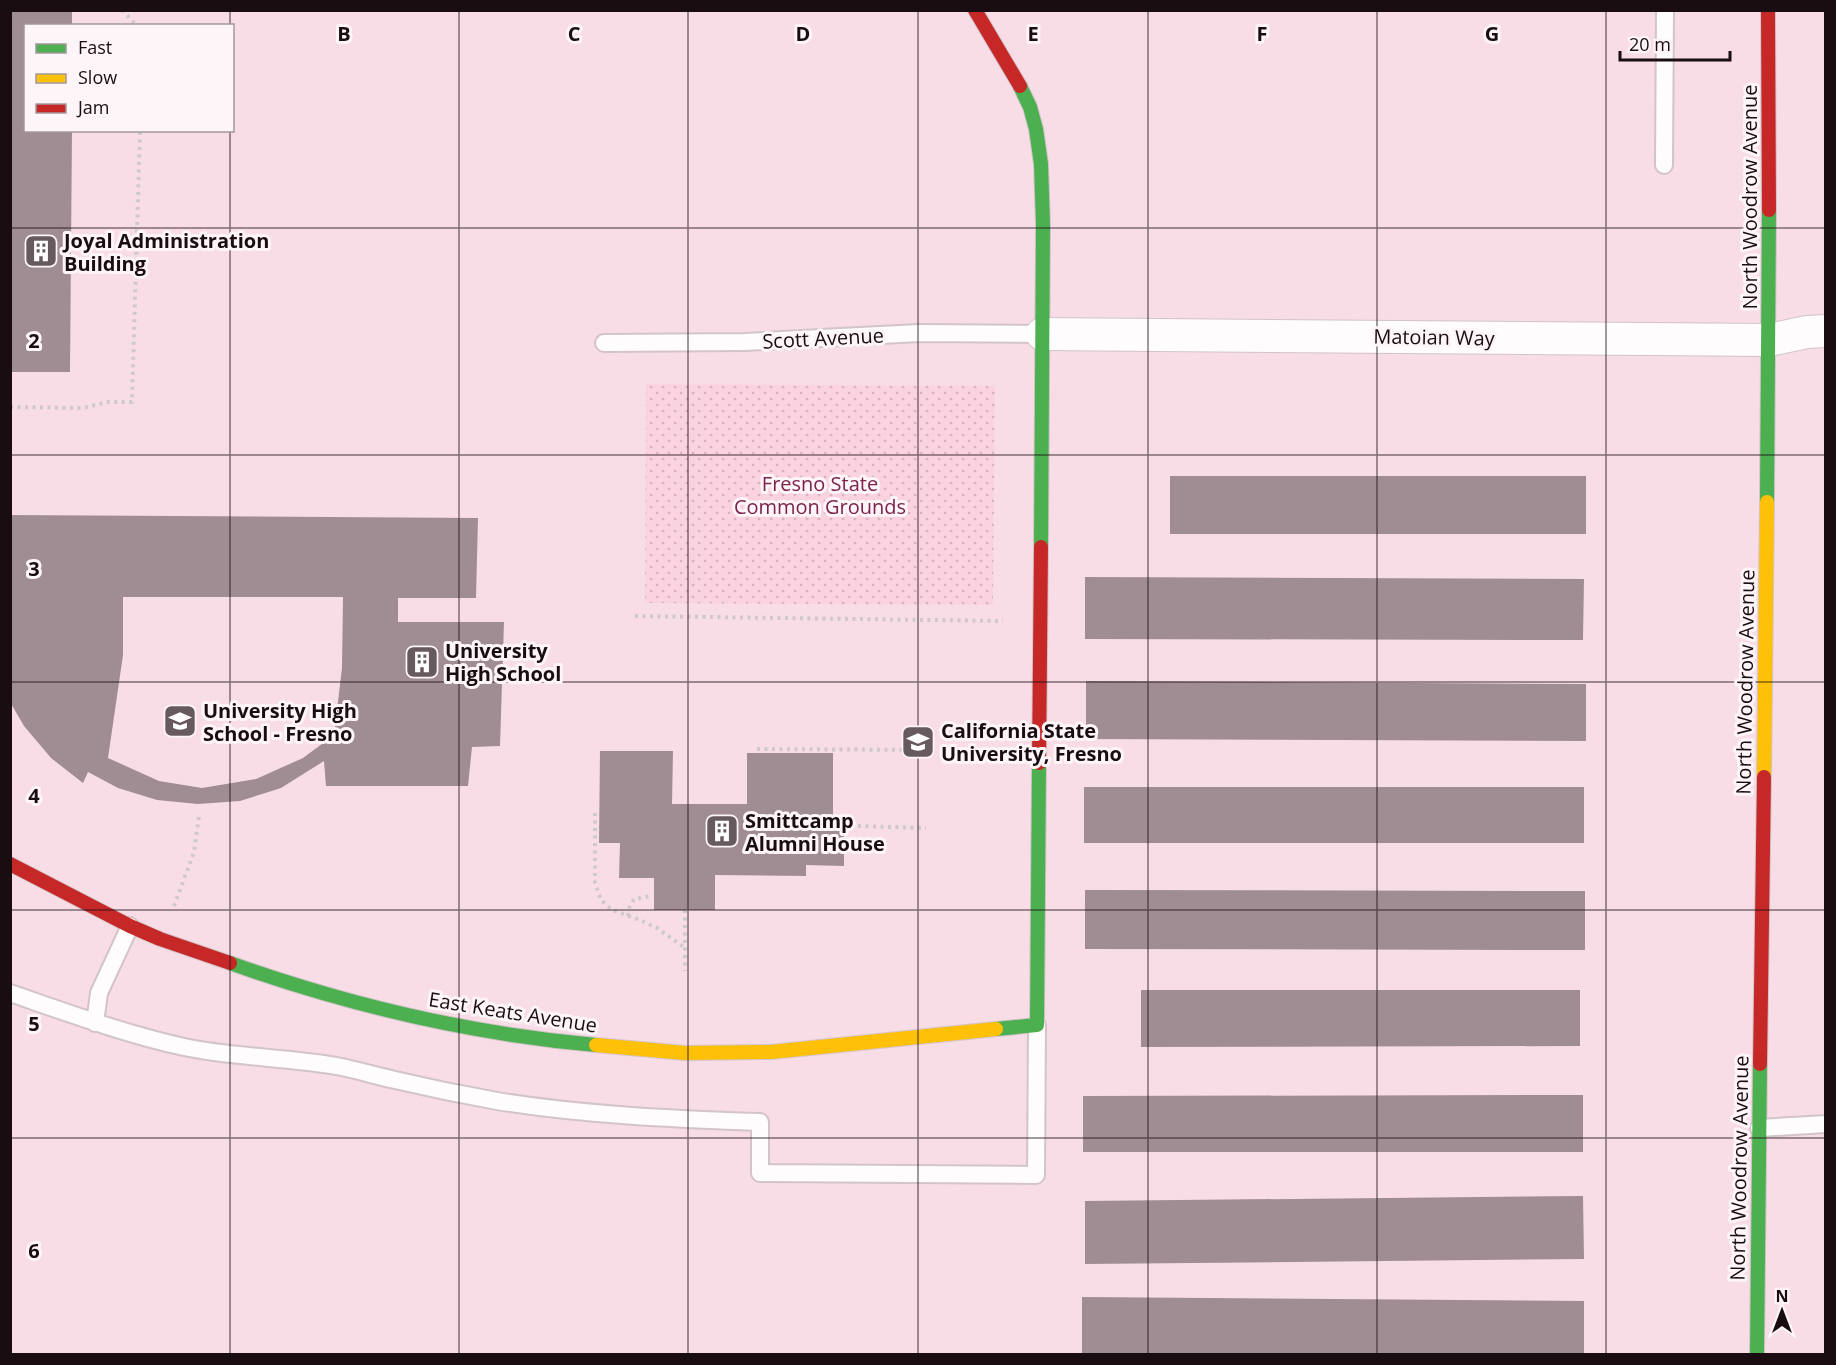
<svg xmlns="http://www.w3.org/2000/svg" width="1836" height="1365" font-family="'Open Sans',sans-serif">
  <defs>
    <pattern id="park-dots" width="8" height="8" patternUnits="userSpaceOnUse" patternTransform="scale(1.5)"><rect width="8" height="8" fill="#fbd2e0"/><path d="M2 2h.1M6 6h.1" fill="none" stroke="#d7b3bf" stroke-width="1.8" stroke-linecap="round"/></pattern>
  </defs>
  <rect width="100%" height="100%" fill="#f6e9ed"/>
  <path fill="#f9dde6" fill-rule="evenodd" d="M11,11H1825V1354H11ZM26,26H232V130H26Z"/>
  <path fill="url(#park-dots)" d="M646,384L995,386L993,605L645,603Z"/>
  <path fill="#a08d94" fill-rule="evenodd" d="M10,11H72V26H26V130H72L70,372H10Z
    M1170,476H1586V534H1170Z
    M10,515L478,518L476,598H398V622H504L500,746L472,747L468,786H326L324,761L281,788L240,801L198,804L157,800L118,788L88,772L83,783L51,758L24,726L10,702ZM123,597H343L342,668L334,735L303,758L256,779L202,788L159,781L108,758L123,655Z
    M1085,577L1584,579L1583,640L1085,639Z
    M1086,681L1586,684V741L1086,739Z
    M600,751H673L672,804H747V753H833V818H844V866L806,865V876L715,875V910H654V878H619L620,843H599Z
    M1084,787H1584V843H1084Z
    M1085,890L1585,891V950L1085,949Z
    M1141,990H1580V1046L1141,1047Z
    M1583,1095V1152H1083V1096Z
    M1583,1196L1584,1259L1085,1264V1201Z
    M1082,1297L1584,1301V1354H1082Z"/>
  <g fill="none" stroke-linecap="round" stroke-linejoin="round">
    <defs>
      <path id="lane" d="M1664,165L1665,10
        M604,343L745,342L919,333L1042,334
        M10,993C68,1013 125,1034 184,1047C236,1058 290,1057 342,1067C360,1071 377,1076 395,1080C429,1088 463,1095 497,1101C584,1115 672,1119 760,1122V1173L1036,1175L1037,1025
        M95,1023L99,993L130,926
        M1759,1128L1826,1124"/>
      <path id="street" d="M1042,334L1769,340L1807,332L1826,331"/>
      <path id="fast" d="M1020,86L1030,107L1036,129L1041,164L1043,224L1041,547
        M1767,502L1769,210
        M230,963C348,1005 471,1034 596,1045
        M996,1029L1037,1025L1039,763
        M1757,1354L1760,1064"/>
      <path id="slow" d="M1764,777L1767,502
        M596,1045L685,1053L771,1052L996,1029"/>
      <path id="jam" d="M975,10L1020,86
        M1768,10L1769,210
        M1039,763L1041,547
        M10,864L130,926L160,939L230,963
        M1760,1064L1764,777"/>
    </defs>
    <use href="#lane" stroke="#d2c4c9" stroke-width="20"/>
    <use href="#street" stroke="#d2c4c9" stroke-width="34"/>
    <use href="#fast" stroke="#d2c4c9" stroke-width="16"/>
    <use href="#slow" stroke="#d2c4c9" stroke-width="16"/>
    <use href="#jam" stroke="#d2c4c9" stroke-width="16"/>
    <path stroke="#cecacb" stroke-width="4" stroke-dasharray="3 4.5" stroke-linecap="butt" d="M122,10L137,26
      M10,407L83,408L107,402H132L140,130
      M635,616L1003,621
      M757,749L927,750
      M595,813V883L601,900L612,910L640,920L657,928L685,948
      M858,826L926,828
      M174,906L194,852L199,816
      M685,910V971
      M628,916L629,908L634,899L652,896"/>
    <use href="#lane" stroke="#fefcfc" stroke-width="16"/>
    <use href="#street" stroke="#fefcfc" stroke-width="32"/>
    <use href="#fast" stroke="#4caf50" stroke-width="14"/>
    <use href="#slow" stroke="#ffc107" stroke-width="14"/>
    <use href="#jam" stroke="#c62828" stroke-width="14"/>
  </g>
  <path fill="none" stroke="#1a0d12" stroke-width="1.5" stroke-opacity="0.55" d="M230,10V26M459,10V1354M688,10V1354M918,10V1354M1148,10V1354M1377,10V1354M1606,10V1354M230,130V1354M10,228H1826M10,455H1826M10,682H1826M10,910H1826M10,1138H1826"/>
  <defs>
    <symbol id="building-square" viewBox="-11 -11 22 22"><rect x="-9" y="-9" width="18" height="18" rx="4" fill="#675a5f" stroke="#fef5f8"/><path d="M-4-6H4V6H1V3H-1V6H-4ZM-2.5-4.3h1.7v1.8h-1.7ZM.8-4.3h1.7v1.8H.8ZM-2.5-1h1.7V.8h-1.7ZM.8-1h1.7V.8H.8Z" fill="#fff"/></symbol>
    <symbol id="school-square" viewBox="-11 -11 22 22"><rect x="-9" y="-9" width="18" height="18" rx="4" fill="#675a5f" stroke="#fef5f8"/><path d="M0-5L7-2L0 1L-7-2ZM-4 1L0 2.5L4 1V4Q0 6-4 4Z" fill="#fff"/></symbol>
    <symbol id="university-square" viewBox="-11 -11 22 22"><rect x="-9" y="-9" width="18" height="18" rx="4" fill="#675a5f" stroke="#fef5f8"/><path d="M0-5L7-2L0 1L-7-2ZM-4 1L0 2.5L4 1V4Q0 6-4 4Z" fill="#fff"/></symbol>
  </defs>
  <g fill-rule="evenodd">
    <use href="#building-square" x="22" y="232" width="38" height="38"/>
    <use href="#building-square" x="403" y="643" width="38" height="38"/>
    <use href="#school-square" x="161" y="702" width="38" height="38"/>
    <use href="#university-square" x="899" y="723" width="38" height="38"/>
    <use href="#building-square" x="703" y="812" width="38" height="38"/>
  </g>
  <g text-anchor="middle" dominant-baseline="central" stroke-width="6" stroke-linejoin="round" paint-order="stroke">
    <g font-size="20" fill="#1a0d12" stroke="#fef5f8">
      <text transform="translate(1749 197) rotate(-90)">North Woodrow Avenue</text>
      <text transform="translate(1434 337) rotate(1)">Matoian Way</text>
      <text transform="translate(823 338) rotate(-3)">Scott Avenue</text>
      <text transform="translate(1745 682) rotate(-89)">North Woodrow Avenue</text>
      <text transform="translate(513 1012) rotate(9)">East Keats Avenue</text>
      <text transform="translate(1739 1168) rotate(-89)">North Woodrow Avenue</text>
    </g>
    <g font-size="20" font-weight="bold" fill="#1a0d12" stroke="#fef5f8" text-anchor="start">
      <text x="64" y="240">Joyal Administration<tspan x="64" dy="23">Building</tspan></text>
      <text x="445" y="650">University<tspan x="445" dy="23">High School</tspan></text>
      <text x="203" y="710">University High<tspan x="203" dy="23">School - Fresno</tspan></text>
      <text x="941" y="730">California State<tspan x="941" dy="23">University, Fresno</tspan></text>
      <text x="745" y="820">Smittcamp<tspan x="745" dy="23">Alumni House</tspan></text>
    </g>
    <g font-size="20" fill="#7c224c" stroke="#fef5f8">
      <text x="820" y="483">Fresno State<tspan x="820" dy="23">Common Grounds</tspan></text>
    </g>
  </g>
  <g font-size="20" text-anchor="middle" font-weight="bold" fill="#1a0d12" stroke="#fef5f8" stroke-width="6" stroke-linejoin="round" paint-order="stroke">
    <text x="344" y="41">B</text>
    <text x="574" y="41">C</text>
    <text x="803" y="41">D</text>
    <text x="1033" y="41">E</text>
    <text x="1262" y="41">F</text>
    <text x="1492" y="41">G</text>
    <text x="34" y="348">2</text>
    <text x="34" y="576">3</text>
    <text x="34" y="803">4</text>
    <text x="34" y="1031">5</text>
    <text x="34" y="1258">6</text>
  </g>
  <rect width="1836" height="1365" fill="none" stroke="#1a0d12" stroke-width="24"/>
  <rect x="24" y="24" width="210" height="108" fill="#fef5f8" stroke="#a3989c" stroke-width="1.5"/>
  <rect x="36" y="44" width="30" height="9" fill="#4caf50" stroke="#a3989c" stroke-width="1.5"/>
  <text x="78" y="54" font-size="18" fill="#1a0d12">Fast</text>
  <rect x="36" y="74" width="30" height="9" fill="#ffc107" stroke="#a3989c" stroke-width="1.5"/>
  <text x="78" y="84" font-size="18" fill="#1a0d12">Slow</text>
  <rect x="36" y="104" width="30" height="9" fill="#c62828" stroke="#a3989c" stroke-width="1.5"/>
  <text x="78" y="114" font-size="18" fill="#1a0d12">Jam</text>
  <g transform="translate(1782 1311)" stroke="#fef5f8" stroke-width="4.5" paint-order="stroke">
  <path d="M0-4.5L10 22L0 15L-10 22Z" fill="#1a0d12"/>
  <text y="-9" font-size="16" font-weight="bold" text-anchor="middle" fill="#1a0d12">N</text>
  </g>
  <path d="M1620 51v9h110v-9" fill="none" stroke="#1a0d12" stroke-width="3"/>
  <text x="1629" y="51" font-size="18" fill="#1a0d12" stroke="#fef5f8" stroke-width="4.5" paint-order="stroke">20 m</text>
</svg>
